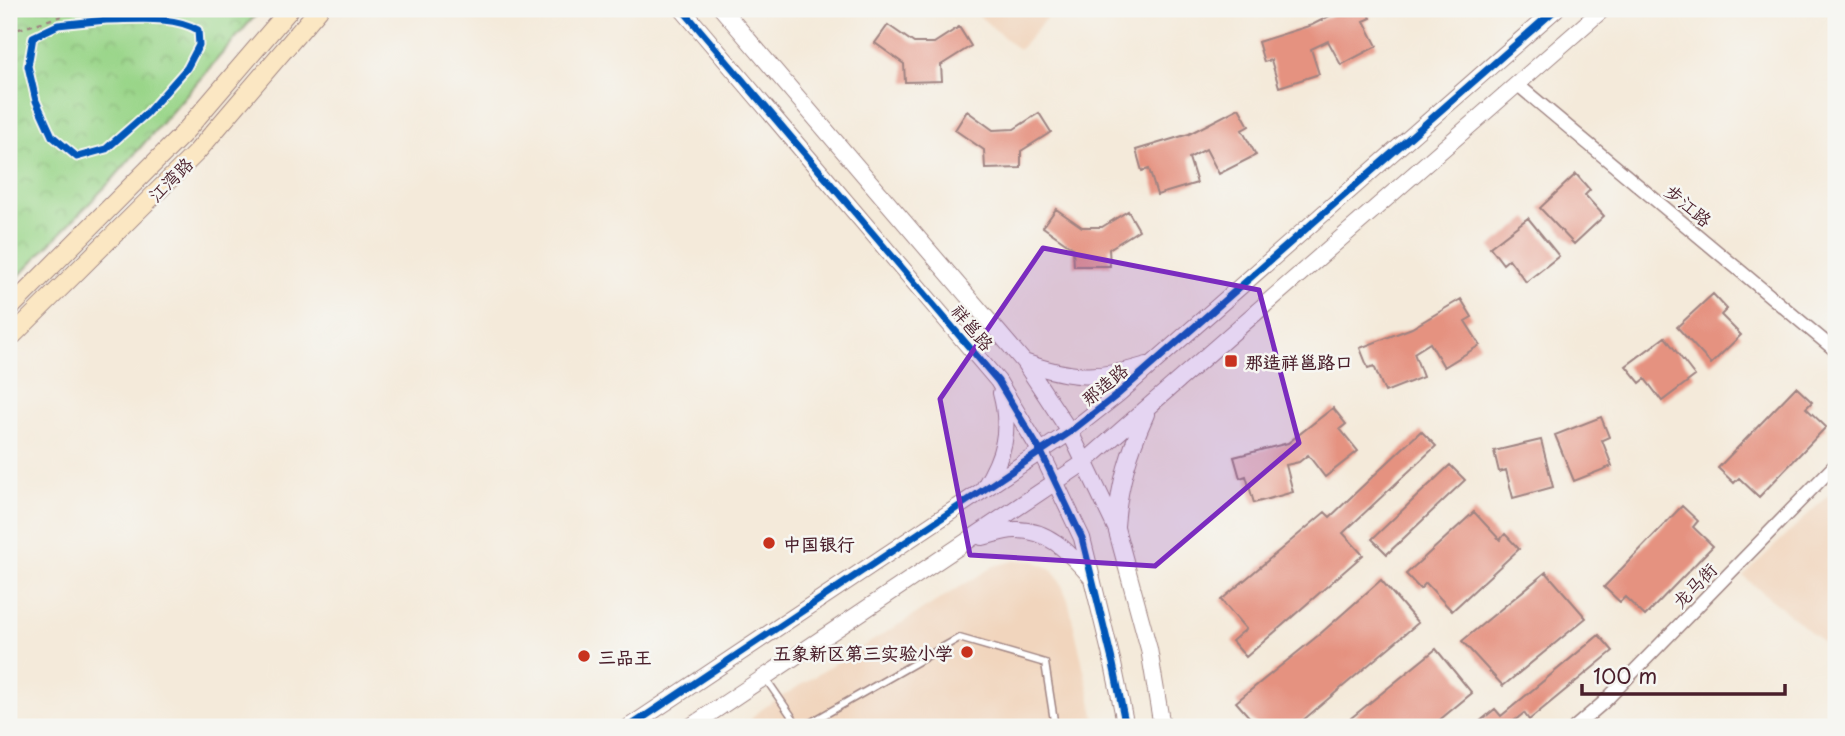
<svg xmlns="http://www.w3.org/2000/svg" width="1845" height="736" font-family="'Playpen Sans','LXGW WenKai TC',sans-serif">
  <defs>
    <pattern id="park-crowns" width="20" height="18" patternUnits="userSpaceOnUse" patternTransform="scale(1.75)"><rect width="20" height="18" fill="#9ad589"/><path d="M2 6a3 3 0 1 1 6 0M12 15a3 3 0 1 1 6 0" fill="none" stroke="#86b676"/></pattern>
  </defs>
  <rect width="100%" height="100%" fill="#f6f6f2"/>
  <filter id="ink" filterUnits="userSpaceOnUse"><feTurbulence type="fractalNoise" baseFrequency=".0143" numOctaves="2"/><feDisplacementMap in="SourceGraphic" scale="14" xChannelSelector="R" yChannelSelector="G"/><feConvolveMatrix kernelMatrix="1 2 1 2 8 2 1 2 1" color-interpolation-filters="sRGB"/></filter>
  <filter id="wash" filterUnits="userSpaceOnUse"><feTurbulence type="fractalNoise" baseFrequency=".00686" numOctaves="4" result="noise"/><feDisplacementMap in="SourceGraphic" scale="28" xChannelSelector="R" yChannelSelector="G"/><feGaussianBlur stdDeviation="1.57" result="paint"/><feColorMatrix in="noise" values="0 0 0 0 0 0 0 0 0 0 0 0 0 0 0 0 0 1.4 0 .05"/><feComposite in="paint" operator="in"/></filter>
  <g filter="url(#wash)">
    <rect width="100%" height="100%" fill="#f4eada"/>
    <path fill="#f1d5bd" d="M971,9H1054L1019,50Z
      M1836,488V653L1743,576Z
      M1017,560L1034,561L1050,568L1060,581L1068,600L1097,727H747L753,716L768,705L994,566Z"/>
    <path fill="url(#park-crowns)" stroke="#727a5a" stroke-width="2" d="M9,9H261L112,180L9,286Z"/>
    <g id="blocks">
      <path fill="#e59280" d="M1343,9H1366L1371,18L1364,21L1377,46L1341,65L1328,41L1311,49L1319,74L1279,87L1271,60L1264,62L1258,42L1312,25Z
        M888,25L914,43H934L959,27L971,46L941,65L942,81L905,82L904,64L875,43Z
        M1239,108L1249,126L1242,130L1256,155L1219,174L1206,149L1189,158L1197,183L1157,195L1149,169L1142,171L1136,150L1189,134Z
        M967,111L993,130L1014,129L1039,113L1051,132L1021,151V168L985,169L984,150L955,130Z
        M1576,174L1590,190L1585,195L1604,216L1574,244L1540,208Z
        M1056,209L1082,227H1102L1128,211L1139,230L1109,249L1110,266H1074L1073,248L1043,227Z
        M1528,218L1559,256L1526,282L1509,259L1503,264L1490,247Z
        M1713,294L1727,309L1721,315L1741,335L1711,364L1677,327Z
        M1461,299L1472,317L1465,321L1480,345L1444,367L1430,343L1414,353L1423,377L1385,392L1374,366L1368,368L1360,348L1412,328Z
        M1665,337L1695,376L1662,401L1645,379L1640,383L1626,366Z
        M1796,387L1812,402L1806,408L1826,427L1759,497L1739,478L1734,483L1718,468Z
        M1333,408L1346,424L1340,429L1358,451L1325,477L1308,455L1299,462L1286,465L1293,492L1254,503L1246,476L1240,478L1234,457L1288,443Z
        M1601,417L1609,437L1602,440L1612,466L1574,481L1555,435Z
        M1421,431L1436,446L1343,533L1363,555L1246,657L1232,641L1246,629L1221,600L1325,512L1330,517Z
        M1541,440L1553,487L1513,498L1506,470L1499,472L1494,451Z
        M1450,465L1465,480L1387,554L1372,539Z
        M1682,506L1698,521L1693,527L1713,546L1645,616L1625,597L1620,602L1604,587Z
        M1474,512L1500,540L1505,534L1519,549L1452,611L1426,583L1420,589L1406,574Z
        M1546,572L1586,618L1503,686L1462,641Z
        M1381,580L1418,623L1295,727H1258L1236,702L1320,634Z
        M1599,635L1613,651L1529,720L1524,713L1509,725L1511,727H1473L1495,709L1501,716Z
        M1436,649L1472,693L1431,727H1340Z"/>
    </g>
  </g>
  <g filter="url(#ink)">
    <use href="#blocks" fill-opacity="0" stroke="#9f8482" stroke-width="2"/>
    <g fill="none" stroke-linecap="round" stroke-linejoin="round">
      <defs>
        <path id="service" d="M766,679L799,727
          M803,727L959,638L1045,663L1055,727"/>
        <path id="minor" d="M1518,85L1836,351
          M1575,727L1603,703L1836,464"/>
        <path id="tertiary" d="M682,9L998,381L1041,452L1082,538L1113,664L1126,727
          M722,9L1024,362L1070,432L1116,528L1149,649L1162,727
          M1024,362C1072,379 1098,380 1147,365
          M984,488C1004,456 1011,430 1001,393
          M1116,526C1119,484 1129,452 1146,414
          M982,537C992,535 1004,530 1015,530C1050,529 1070,554 1092,578
          M629,727L1070,432L1117,395L1556,9
          M690,727L1085,462L1603,9"/>
        <path id="secondary" d="M9,309L182,135L290,9
          M9,339L196,153L319,9"/>
      </defs>
      <use href="#service" stroke="#9f8482" stroke-width="9"/>
      <use href="#minor" stroke="#9f8482" stroke-width="15"/>
      <use href="#tertiary" stroke="#9f8482" stroke-width="18"/>
      <use href="#secondary" stroke="#9f8482" stroke-width="20"/>
      <path stroke="#9f8482" stroke-width="2.5" stroke-dasharray="5 5" stroke-linecap="butt" d="M147,9L152,20
        M9,32L65,15L102,9"/>
      <use href="#service" stroke="#fff" stroke-width="6"/>
      <use href="#minor" stroke="#fff" stroke-width="12"/>
      <use href="#tertiary" stroke="#fff" stroke-width="16"/>
      <use href="#secondary" stroke="#fbe7c3" stroke-width="18"/>
      <defs>
        <path id="cycleway" d="M682,9L998,381L1041,452L1082,538L1113,664L1126,727
          M106,20C135,20 173,15 198,30L199,45L187,68L147,113L106,149L77,157L52,136L36,101L28,66L33,37L58,25Z
          M629,727L1070,432L1117,395L1556,9"/>
      </defs>
      <use href="#cycleway" stroke="#f6f6f2" stroke-width="11"/>
      <use href="#cycleway" stroke="#0057b8" stroke-width="7"/>
    </g>
  </g>
  <path fill="#7b2cbf" fill-opacity="0.2" stroke="#7b2cbf" stroke-width="5" stroke-linejoin="round" d="M1043,248L1259,290L1299,443L1155,566L970,555L940,399Z"/>
  <g fill="#c8321e" stroke="#f6f6f2" stroke-width="2.5">
    <rect x="1224" y="354" width="14" height="14" rx="3.5"/>
    <circle cx="769" cy="543" r="7"/>
    <circle cx="967" cy="652" r="7"/>
    <circle cx="584" cy="656" r="7"/>
  </g>
  <g text-anchor="middle" dominant-baseline="central" stroke-width="5" stroke-linejoin="round" paint-order="stroke">
    <g font-size="18" fill="#4a1f2b" stroke="#f6f6f2">
      <text transform="translate(170 179) rotate(-45)">江湾路</text>
      <text transform="translate(1689 205) rotate(40)">步江路</text>
      <text transform="translate(973 327) rotate(50)">祥邕路</text>
      <text transform="translate(1104 384) rotate(-40)">那造路</text>
      <text transform="translate(1694 585) rotate(-46)">龙马街</text>
    </g>
    <g font-size="18" font-weight="bold" fill="#4a1f2b" stroke="#f6f6f2" text-anchor="start">
      <text x="1245" y="361">那造祥邕路口</text>
      <text x="783" y="543">中国银行</text>
      <text x="953" y="652" text-anchor="end">五象新区第三实验小学</text>
      <text x="598" y="656">三品王</text>
    </g>
  </g>
  <rect width="1845" height="736" fill="none" stroke="#f6f6f2" stroke-width="35"/>
  <path d="M1582 684v10h203v-10" fill="none" stroke="#4a1f2b" stroke-width="3.5"/>
  <text x="1593" y="684" font-size="21" fill="#4a1f2b" stroke="#f6f6f2" stroke-width="5" paint-order="stroke">100 m</text>
</svg>
